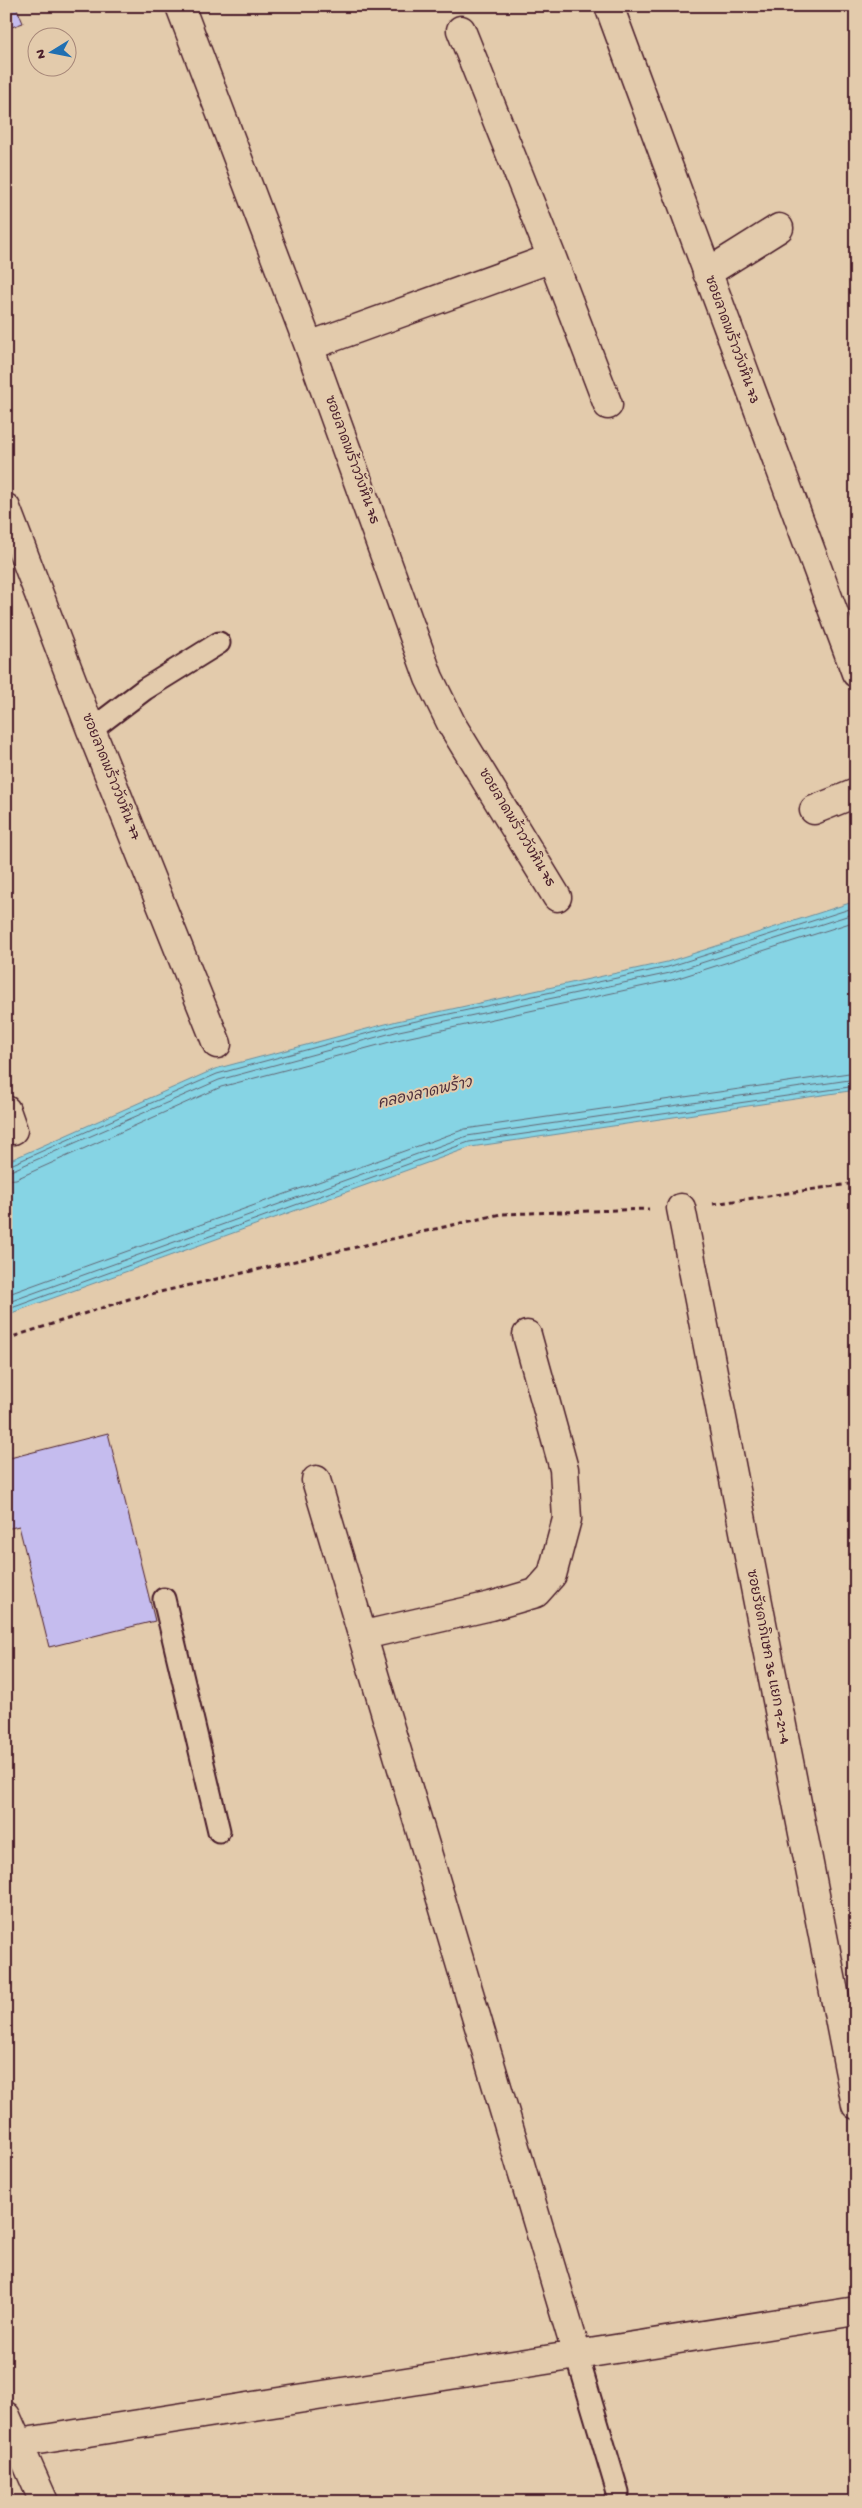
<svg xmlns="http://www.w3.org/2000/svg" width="862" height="2508" font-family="'Gochi Hand','Playpen Sans Thai',sans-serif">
  <rect width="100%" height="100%" fill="#e3cbac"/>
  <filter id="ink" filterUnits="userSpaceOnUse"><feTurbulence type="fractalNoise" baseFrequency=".02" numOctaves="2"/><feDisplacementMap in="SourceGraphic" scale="10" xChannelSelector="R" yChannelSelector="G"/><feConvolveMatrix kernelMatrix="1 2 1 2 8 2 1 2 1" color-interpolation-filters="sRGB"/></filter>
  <g filter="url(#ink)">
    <path fill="#86d4e4" stroke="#6e8c9a" d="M856,901V1090L471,1147L6,1315V1162L215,1069L397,1021L667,962Z"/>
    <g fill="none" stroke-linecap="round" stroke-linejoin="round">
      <path stroke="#626775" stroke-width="1" d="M6,1167L217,1074L398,1025L668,967L856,907
        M6,1173L219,1080L399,1031L670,973L856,913
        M6,1180L16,1179L221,1087L401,1039L672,980L856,921
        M6,1295L465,1129L856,1072
        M6,1303L467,1136L856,1079
        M6,1310L469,1142L856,1086"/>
    </g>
    <path fill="#c5bcee" stroke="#4a1f2b" d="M6,6H16L23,23L6,29Z
      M108,1433L155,1621L49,1647L19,1526L6,1529V1459Z"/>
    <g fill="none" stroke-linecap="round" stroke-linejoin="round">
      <defs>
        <path id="service" d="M91,730L145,689L219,643
          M164,1599L219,1831
          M577,2355L618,2493"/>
        <path id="minor" d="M180,6L309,346L429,678L452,725L557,897
          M609,6L856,673
          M461,30L552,258
          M707,273L779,228
          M309,346L552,258L608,405
          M6,508L91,730L217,1044
          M814,810L856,793
          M6,1110L13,1130
          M681,1208L856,2105
          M316,1480L577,2355
          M364,1635L491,1606L536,1593L552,1575L567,1519L564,1469L527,1335
          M6,2416L44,2502
          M19,2443L856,2311"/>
      </defs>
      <use href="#service" stroke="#4a1f2b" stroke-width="25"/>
      <use href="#minor" stroke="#4a1f2b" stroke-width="31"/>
      <path stroke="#4a1f2b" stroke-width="3" stroke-dasharray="5 4" stroke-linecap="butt" d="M713,1204L856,1183
        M6,1339L129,1299L501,1214L649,1209"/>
      <use href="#service" stroke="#e3cbac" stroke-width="21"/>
      <use href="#minor" stroke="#e3cbac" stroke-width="28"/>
    </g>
  </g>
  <g text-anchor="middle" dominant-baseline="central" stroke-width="4" stroke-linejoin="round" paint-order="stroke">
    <g font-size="14" fill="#4a1f2b" stroke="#e3cbac">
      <text transform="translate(731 340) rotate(70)">ซอยลาดพร้าววังหิน 73</text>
      <text transform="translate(351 460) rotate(70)">ซอยลาดพร้าววังหิน 75</text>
      <text transform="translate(110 777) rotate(68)">ซอยลาดพร้าววังหิน 77</text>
      <text transform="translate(516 828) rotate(59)">ซอยลาดพร้าววังหิน 75</text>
      <text transform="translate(767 1657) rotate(79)">ซอยรัชดาภิเษก 36 แยก 9-21-4</text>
    </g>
    <g font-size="15" font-style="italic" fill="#50313e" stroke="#e3cbac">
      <text transform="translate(425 1094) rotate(-13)">คลองลาดพร้าว</text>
    </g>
  </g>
  <rect width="862" height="2508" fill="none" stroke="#e3cbac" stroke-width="25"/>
  <rect x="12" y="12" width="837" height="2483" fill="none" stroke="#4a1f2b" stroke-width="2" filter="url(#ink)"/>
  <g transform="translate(52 52) rotate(260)"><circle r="24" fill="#e3cbac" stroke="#a68678"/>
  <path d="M0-4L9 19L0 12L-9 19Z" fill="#1f6fb2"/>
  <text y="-8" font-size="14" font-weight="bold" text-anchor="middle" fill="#4a1f2b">N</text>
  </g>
</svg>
